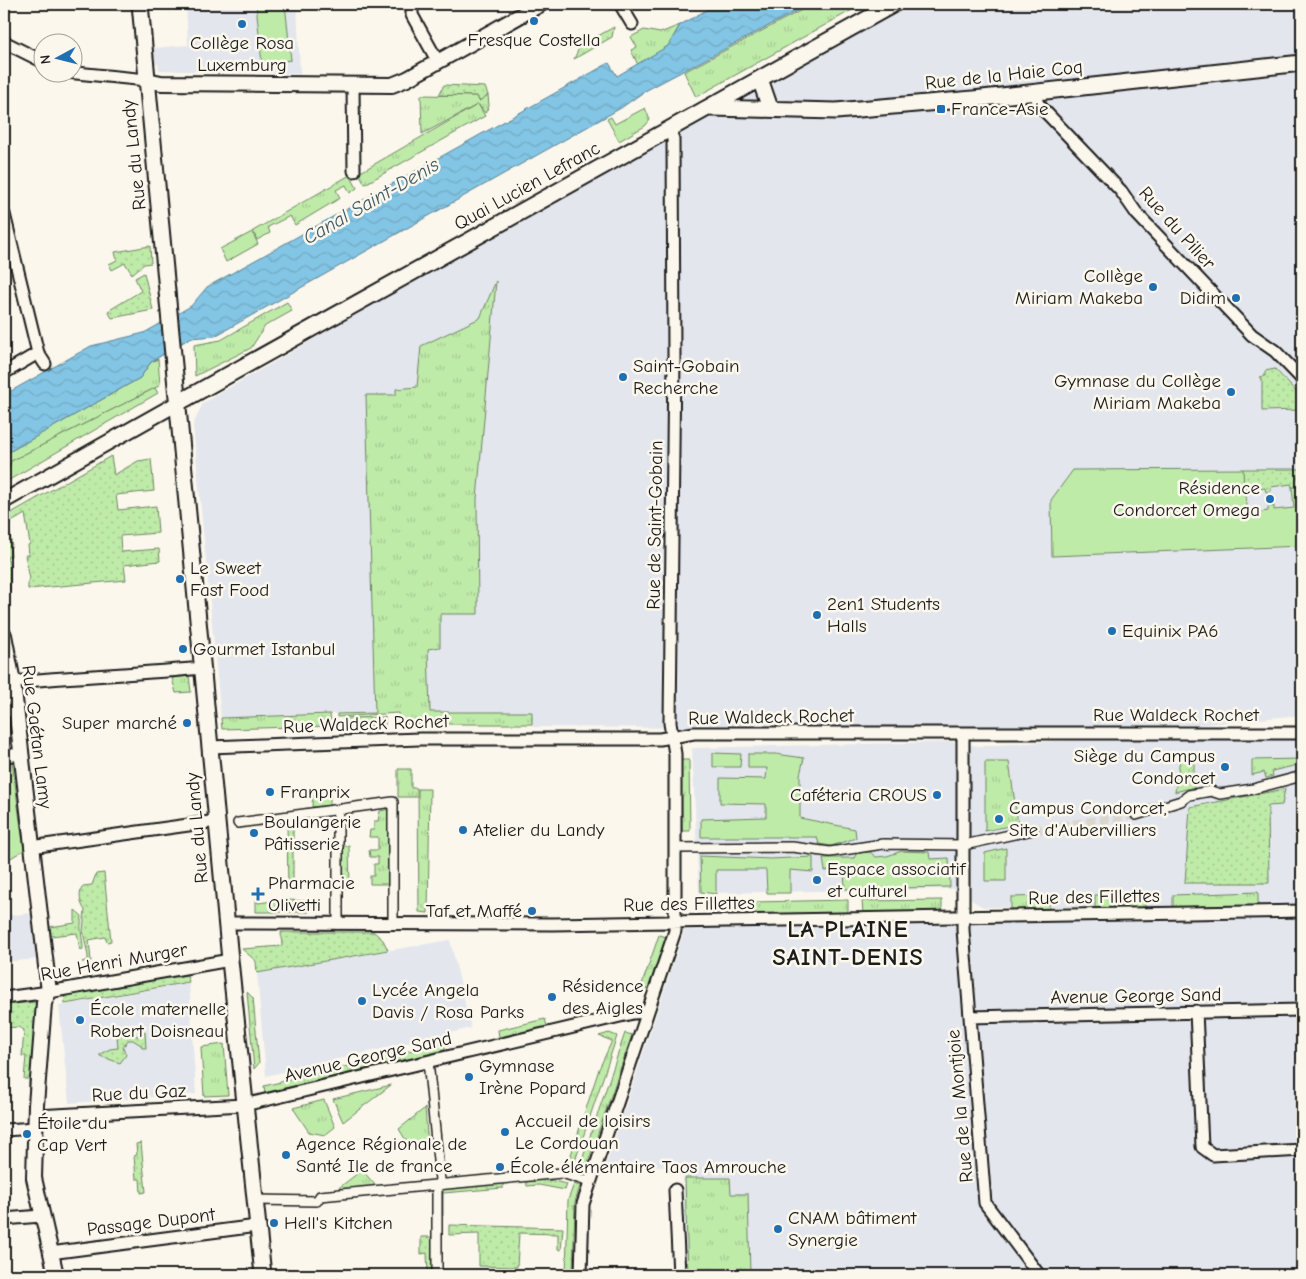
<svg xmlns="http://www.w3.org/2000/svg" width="1306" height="1279" font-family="'Comic Neue',sans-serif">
  <defs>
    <pattern id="grass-tufts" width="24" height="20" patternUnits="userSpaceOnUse" patternTransform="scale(1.25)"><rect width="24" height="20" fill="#bfeba9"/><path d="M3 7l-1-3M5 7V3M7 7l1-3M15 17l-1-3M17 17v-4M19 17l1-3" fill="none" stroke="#a4c991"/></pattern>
    <pattern id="garden-dots" width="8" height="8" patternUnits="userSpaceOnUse" patternTransform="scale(1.25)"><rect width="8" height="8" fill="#bfeba9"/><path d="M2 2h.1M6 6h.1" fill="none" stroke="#a4c991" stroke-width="1.8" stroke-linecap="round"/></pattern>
    <pattern id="water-waves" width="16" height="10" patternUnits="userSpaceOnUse" patternTransform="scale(1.25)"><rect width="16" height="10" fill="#83c5e4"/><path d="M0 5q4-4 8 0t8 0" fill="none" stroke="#71a9c3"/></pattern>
  </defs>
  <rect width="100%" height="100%" fill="#fbf7ec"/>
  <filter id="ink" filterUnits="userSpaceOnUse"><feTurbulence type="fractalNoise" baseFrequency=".02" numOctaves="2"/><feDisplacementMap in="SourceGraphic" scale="10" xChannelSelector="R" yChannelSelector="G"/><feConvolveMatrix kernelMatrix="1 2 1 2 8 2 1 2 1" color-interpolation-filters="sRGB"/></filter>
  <g filter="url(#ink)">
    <path fill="#e3e6ed" d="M186,4H297L300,74L261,73L260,68L215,72L159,70L158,64H154L153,48L188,45Z
      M904,4H1302V54L1295,55L1302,130V163L1296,181L1298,385L1302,391V715L1197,725L911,729L532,727V712L363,713L221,718L193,425L203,403L690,121Z
      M1302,176V286L1298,201Z
      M1302,728V907H983L953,889L699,893L692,748L951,742L979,746L1183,733Z
      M32,913L37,959L4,962V916Z
      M1302,918V1275H686L683,1176L676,1167L605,1168L685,928Z
      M450,940L471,1028L266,1076L257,973Z
      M189,983L196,1094L69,1103L59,1006Z"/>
    <path fill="url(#grass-tufts)" stroke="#6e8462" d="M813,4H826L828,7L833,4H849L852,10L696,97L684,72Z
      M680,25L668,46L638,65L631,50L637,47L631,37L644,30L660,33Z
      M421,95L477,96L479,101L488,95L489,106L485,113L478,104L485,116L365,184L359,173L477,105L422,134Z
      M645,108L650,120L645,126L619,141L607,119L611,117L615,124Z
      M350,175L357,188L350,193L346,185L336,190L340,198L295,225L290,216L268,227L270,233L257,240L253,231Z
      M496,281L477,499L478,614H440V647L428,649L430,712H532V724H399L398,713L337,717V714L375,713L366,395H396V389L417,387L421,346L480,318Z
      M287,302L292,311L265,326L251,348L195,376L194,345L221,340Z
      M158,359L160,384L155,388L11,461L4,481V461L7,453L140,378L151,362Z
      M189,676L191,692L176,693L172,678Z
      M330,714L331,726L222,729L221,718Z
      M1194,758V787L1175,792L1180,759Z
      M1302,759V764L1272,771L1273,776L1266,778L1264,772L1252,775V760Z
      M681,760H689L690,831H682Z
      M985,762H1009L1018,824L985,831Z
      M398,769H411V788H417V797H398Z
      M418,789H430L428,913L419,912Z
      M313,790H330V805L312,807Z
      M390,809L389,884H370V876H374V864H378V857H370L369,850H378V837H369L370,830H374V821H378L380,811Z
      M342,846H349L350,888H343L340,864H343V858H340Z
      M1006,848V881H985V853Z
      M1258,892V907H1173V895Z
      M1145,894V908L1095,909V895Z
      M1049,896V909L1011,910V897Z
      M256,900L258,903L282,900L281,912H256Z
      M287,900L308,901L309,912H286Z
      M848,900V914L755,916L754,902Z
      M942,900V911L863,913L862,901Z
      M659,935L666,937L648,989L641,987Z
      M545,1019L547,1026L499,1037L498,1030Z
      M609,1033L617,1036L573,1167H567L599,1069L612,1041L599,1036Z
      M625,1033L632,1035L586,1168L580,1166Z
      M444,1043L445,1050L379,1066L377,1058Z
      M224,1044L228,1095L204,1096L201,1047Z
      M369,1061L370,1068L265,1093L264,1086Z
      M391,1085L343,1122L333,1099Z
      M324,1100L335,1127L325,1135L309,1132L293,1108Z
      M425,1108L428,1145L410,1147L399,1129Z
      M362,1170L376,1186L336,1190Z
      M539,1178L567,1184L565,1190L539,1185L527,1186L526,1179Z
      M685,1178H730L731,1194H748L750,1275H688Z
      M574,1184L580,1186L575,1202L573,1275H566L568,1200Z"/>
    <path fill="#bfeba9" stroke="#6e8462" d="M256,4H285L291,60L262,64Z
      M252,232L258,244L226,262L220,249Z
      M155,388L158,393L4,483L11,461Z
      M1243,469L1248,514L1268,511V507L1274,506V510L1294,508L1292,487H1302V546L1052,556L1051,500L1073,470Z
      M385,717V725L344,727L343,718Z
      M713,753L741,754L740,767H713Z
      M748,754H776L804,758L800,775V818L855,829L856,838L831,846L819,844L817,837H701V819L766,817V804L720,803V778L766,779L767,768H748Z
      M12,761L24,850L4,862V762Z
      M902,851L929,852L930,859L949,858L950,887L845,889L844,869L825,871L823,858H854L857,853L870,852L876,857L887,856Z
      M700,856L771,859L813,857V872L790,870V893H767L766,870H716V894L701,892Z"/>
    <path fill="url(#garden-dots)" stroke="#6e8462" d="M614,27L612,37L574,59L580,46Z
      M444,85L485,87L488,95L479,101L477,96L439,95Z
      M150,246L151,263L144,264L132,274L125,263L112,270L109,264L117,260L115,252Z
      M144,273L153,310L112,318L108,311L141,291L135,278Z
      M1275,369L1302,398V410L1262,411V379L1260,377L1265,376V371Z
      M111,456L114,475L138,461L151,459L154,491L116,495L118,510L156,506L158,533L120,536L121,552L159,549L160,561L124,565L126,580L28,589V580L30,579L25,555H29L28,545L30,544L25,514L8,524L12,546L10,547L11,556L7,557L10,567V591H4V517Z
      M1243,469H1302V487H1292L1291,484L1271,487V491L1266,492L1265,488L1244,491Z
      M1285,789L1282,805L1268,806L1269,883H1185L1190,807Z
      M287,822H293V891L288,890Z
      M104,873L111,941L107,942L105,937L89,940L91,961L82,962L88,960V956L83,931L85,910C80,904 78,893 83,886L92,885L96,874Z
      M75,910L82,916C79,932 83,936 83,949L80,950L77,933L51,936L50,927L75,923Z
      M281,932H374L383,940L388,950L257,973L256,961L242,949L282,946Z
      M187,975L189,982L65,1004L64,993Z
      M247,992L253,998L259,1063L254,1069Z
      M35,1002L37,1006L31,1090L29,1089V1079H24L26,1056H22L24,1030L18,1027L4,1028V1005Z
      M145,1032L146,1048H142L141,1045L133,1040H128L123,1047L126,1055L120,1063L100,1056V1054L110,1049L118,1048L117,1035L129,1034L137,1036Z
      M141,1143L146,1192L141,1193L140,1179H136L134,1156L137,1155L136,1144Z
      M503,1181V1188L443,1193V1216L439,1215L438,1193L443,1192V1187Z
      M449,1225L563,1228L561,1250L558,1249V1234L519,1233L517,1267L479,1266V1234L449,1235Z
      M421,1237H434V1275H428L427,1253L421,1254Z"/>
    <path fill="url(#water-waves)" stroke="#5a8194" d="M717,4H810L645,91L621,108L215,336L190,338L151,362L140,378L7,453L4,461V395L91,346L144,333L191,306L207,287L609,63L617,76L668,46L680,25Z"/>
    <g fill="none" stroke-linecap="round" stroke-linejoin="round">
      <path stroke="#5a8194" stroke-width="3" d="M4,821L10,818"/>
      <path stroke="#dad6cd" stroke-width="9" stroke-dasharray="9 4.5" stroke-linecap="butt" d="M1033,830L1136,815"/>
      <defs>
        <path id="pedestrian" d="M1136,815L1181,801L1189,795L1211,791L1220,794L1253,789L1302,776
          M238,823L393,802V924
          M676,848L792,847L830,852L883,844L964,845L1033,830
          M338,924V810
          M428,1061L440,1180L437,1188V1275
          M255,1200L317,1201L320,1196L562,1173L590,1182"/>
        <path id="minor" d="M412,4V15L438,62
          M620,4L632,24
          M4,42L42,61
          M66,72L147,80
          M353,85L354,171
          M1034,92L1038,104L1121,191L1137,214L1252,335L1275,351L1302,379
          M4,214L38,353L45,364
          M4,373L38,353
          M13,682C76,676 139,674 203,668
          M4,711L16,710
          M963,733V930L985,1203L1039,1275
          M210,747L419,739H660L694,733H1302
          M4,756L21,754
          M31,847L217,821
          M226,923L553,924L1302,911
          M4,998L49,992L230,960
          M1196,1011L1202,1147L1213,1155L1302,1150
          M970,1017L1302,1010
          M36,1116L244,1105L633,1013L647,1012
          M4,1130L36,1128
          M675,1190L679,1275
          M4,1219L41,1216
          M50,1253L257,1226
          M581,1275L583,1204L675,931V754L670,723L674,357L673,139L669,129"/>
        <path id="tertiary" d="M147,80L161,83L392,85L407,79L541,4
          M4,501L178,403
          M4,635L13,682L49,992L44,1003L36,1105L34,1178L56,1275"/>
        <path id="secondary" d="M140,4L230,960L263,1275
          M760,79L770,108
          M712,108L836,111L973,99L1302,63
          M178,403L894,4"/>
      </defs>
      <use href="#pedestrian" stroke="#1c1c1c" stroke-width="12"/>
      <use href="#minor" stroke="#1c1c1c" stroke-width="15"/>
      <use href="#tertiary" stroke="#1c1c1c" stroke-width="18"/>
      <use href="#secondary" stroke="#1c1c1c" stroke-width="19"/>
      <use href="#pedestrian" stroke="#fbf7ec" stroke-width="9"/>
      <use href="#minor" stroke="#fbf7ec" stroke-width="11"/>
      <use href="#tertiary" stroke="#fbf7ec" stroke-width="14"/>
      <use href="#secondary" stroke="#fbf7ec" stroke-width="15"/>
    </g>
  </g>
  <g fill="#1f6fb2" stroke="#fbf7ec" stroke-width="2">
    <circle cx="534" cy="21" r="5"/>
    <circle cx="242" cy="24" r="5"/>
    <rect x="936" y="104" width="10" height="10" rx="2.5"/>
    <circle cx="1153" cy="287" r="5"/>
    <circle cx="1236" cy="298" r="5"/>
    <circle cx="623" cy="377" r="5"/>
    <circle cx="1231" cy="392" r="5"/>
    <circle cx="1270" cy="499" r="5"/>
    <circle cx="180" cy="579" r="5"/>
    <circle cx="817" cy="615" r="5"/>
    <circle cx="1112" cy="631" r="5"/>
    <circle cx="183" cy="649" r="5"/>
    <circle cx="187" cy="723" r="5"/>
    <circle cx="1225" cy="767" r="5"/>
    <circle cx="270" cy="792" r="5"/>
    <circle cx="937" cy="795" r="5"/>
    <circle cx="999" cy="819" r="5"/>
    <circle cx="463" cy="830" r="5"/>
    <circle cx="254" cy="833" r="5"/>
    <circle cx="817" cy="880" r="5"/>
    <path d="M255.5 886.5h5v5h5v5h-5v5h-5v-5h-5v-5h5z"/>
    <circle cx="532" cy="911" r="5"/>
    <circle cx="552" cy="997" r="5"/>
    <circle cx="362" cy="1001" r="5"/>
    <circle cx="80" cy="1020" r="5"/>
    <circle cx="469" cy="1077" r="5"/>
    <circle cx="505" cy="1132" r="5"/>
    <circle cx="27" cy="1134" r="5"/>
    <circle cx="286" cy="1155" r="5"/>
    <circle cx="500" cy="1167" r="5"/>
    <circle cx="274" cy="1223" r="5"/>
    <circle cx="778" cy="1229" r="5"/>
  </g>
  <g text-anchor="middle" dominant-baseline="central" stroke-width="5" stroke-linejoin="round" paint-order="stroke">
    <g font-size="19" fill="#1c1c1c" stroke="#fbf7ec" text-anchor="start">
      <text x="534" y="40" text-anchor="middle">Fresque Costella</text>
      <text x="242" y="43" text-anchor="middle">Collège Rosa<tspan x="242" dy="22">Luxemburg</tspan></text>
      <text x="951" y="109">France-Asie</text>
      <text x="1143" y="276" text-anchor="end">Collège<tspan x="1143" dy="22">Miriam Makeba</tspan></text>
      <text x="1226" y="298" text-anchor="end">Didim</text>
      <text x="633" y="366">Saint-Gobain<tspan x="633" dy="22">Recherche</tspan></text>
      <text x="1221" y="381" text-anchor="end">Gymnase du Collège<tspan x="1221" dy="22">Miriam Makeba</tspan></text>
      <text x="1260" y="488" text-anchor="end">Résidence<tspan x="1260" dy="22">Condorcet Omega</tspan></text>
      <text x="190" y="568">Le Sweet<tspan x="190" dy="22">Fast Food</tspan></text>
      <text x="827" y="604">2en1 Students<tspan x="827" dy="22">Halls</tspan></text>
      <text x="1122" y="631">Equinix PA6</text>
      <text x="193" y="649">Gourmet Istanbul</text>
      <text x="177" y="723" text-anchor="end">Super marché</text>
      <text x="1215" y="756" text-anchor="end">Siège du Campus<tspan x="1215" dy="22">Condorcet</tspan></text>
      <text x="280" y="792">Franprix</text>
      <text x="927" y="795" text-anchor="end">Caféteria CROUS</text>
      <text x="1009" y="808">Campus Condorcet,<tspan x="1009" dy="22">Site d'Aubervilliers</tspan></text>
      <text x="264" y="822">Boulangerie<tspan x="264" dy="22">Pâtisserie</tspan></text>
      <text x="473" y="830">Atelier du Landy</text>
      <text x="827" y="869">Espace associatif<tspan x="827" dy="22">et culturel</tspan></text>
      <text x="268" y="883">Pharmacie<tspan x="268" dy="22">Olivetti</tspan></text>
      <text x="522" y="911" text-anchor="end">Taf et Maffé</text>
      <text x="562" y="986">Résidence<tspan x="562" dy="22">des Aigles</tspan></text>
      <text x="372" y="990">Lycée Angela<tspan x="372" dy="22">Davis / Rosa Parks</tspan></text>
      <text x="90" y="1009">École maternelle<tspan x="90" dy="22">Robert Doisneau</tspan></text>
      <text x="479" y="1066">Gymnase<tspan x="479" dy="22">Irène Popard</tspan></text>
      <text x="515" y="1121">Accueil de loisirs<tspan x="515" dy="22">Le Cordouan</tspan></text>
      <text x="37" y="1123">Étoile du<tspan x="37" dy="22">Cap Vert</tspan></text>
      <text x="296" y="1144">Agence Régionale de<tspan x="296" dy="22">Santé Ile de france</tspan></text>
      <text x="510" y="1167">École élémentaire Taos Amrouche</text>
      <text x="788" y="1218">CNAM bâtiment<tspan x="788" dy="22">Synergie</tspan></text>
      <text x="284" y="1223">Hell's Kitchen</text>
    </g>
    <g font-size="19" fill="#1c1c1c" stroke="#fbf7ec">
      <text transform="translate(1004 75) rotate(-6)">Rue de la Haie Coq</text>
      <text transform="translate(134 155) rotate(-96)">Rue du Landy</text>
      <text transform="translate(527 186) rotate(-29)">Quai Lucien Lefranc</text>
      <text transform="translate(1177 228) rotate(48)">Rue du Pilier</text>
      <text transform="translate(655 525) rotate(-89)">Rue de Saint-Gobain</text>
      <text x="1176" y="715">Rue Waldeck Rochet</text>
      <text transform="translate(771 717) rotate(-1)">Rue Waldeck Rochet</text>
      <text transform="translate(366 724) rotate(-2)">Rue Waldeck Rochet</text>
      <text transform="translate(37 737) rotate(83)">Rue Gaétan Lamy</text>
      <text transform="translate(197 828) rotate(-95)">Rue du Landy</text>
      <text transform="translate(1094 897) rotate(-1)">Rue des Fillettes</text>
      <text transform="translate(689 904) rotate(-1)">Rue des Fillettes</text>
      <text transform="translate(114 962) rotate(-10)">Rue Henri Murger</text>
      <text transform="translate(1136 996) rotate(-1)">Avenue George Sand</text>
      <text transform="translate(368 1057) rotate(-13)">Avenue George Sand</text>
      <text transform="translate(139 1093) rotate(-3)">Rue du Gaz</text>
      <text transform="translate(960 1106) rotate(-95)">Rue de la Montjoie</text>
      <text transform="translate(151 1222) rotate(-7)">Passage Dupont</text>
    </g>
    <g font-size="20" font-style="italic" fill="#405762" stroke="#fbf7ec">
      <text transform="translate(371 201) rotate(-30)">Canal Saint-Denis</text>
    </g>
    <g font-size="24" font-weight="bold" letter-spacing="1" fill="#1c1c1c" stroke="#fbf7ec">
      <text x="848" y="929">LA PLAINE<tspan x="848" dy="28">SAINT-DENIS</tspan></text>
    </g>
  </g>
  <rect width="1306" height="1279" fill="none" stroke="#fbf7ec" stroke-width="20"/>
  <rect x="10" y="10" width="1286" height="1259" fill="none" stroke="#1c1c1c" stroke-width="2" filter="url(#ink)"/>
  <g transform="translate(58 58) rotate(263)"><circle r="24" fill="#fbf7ec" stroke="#a29f99"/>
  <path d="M0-4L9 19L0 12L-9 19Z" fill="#1f6fb2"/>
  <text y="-8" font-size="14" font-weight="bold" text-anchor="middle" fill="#1c1c1c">N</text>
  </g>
</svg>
